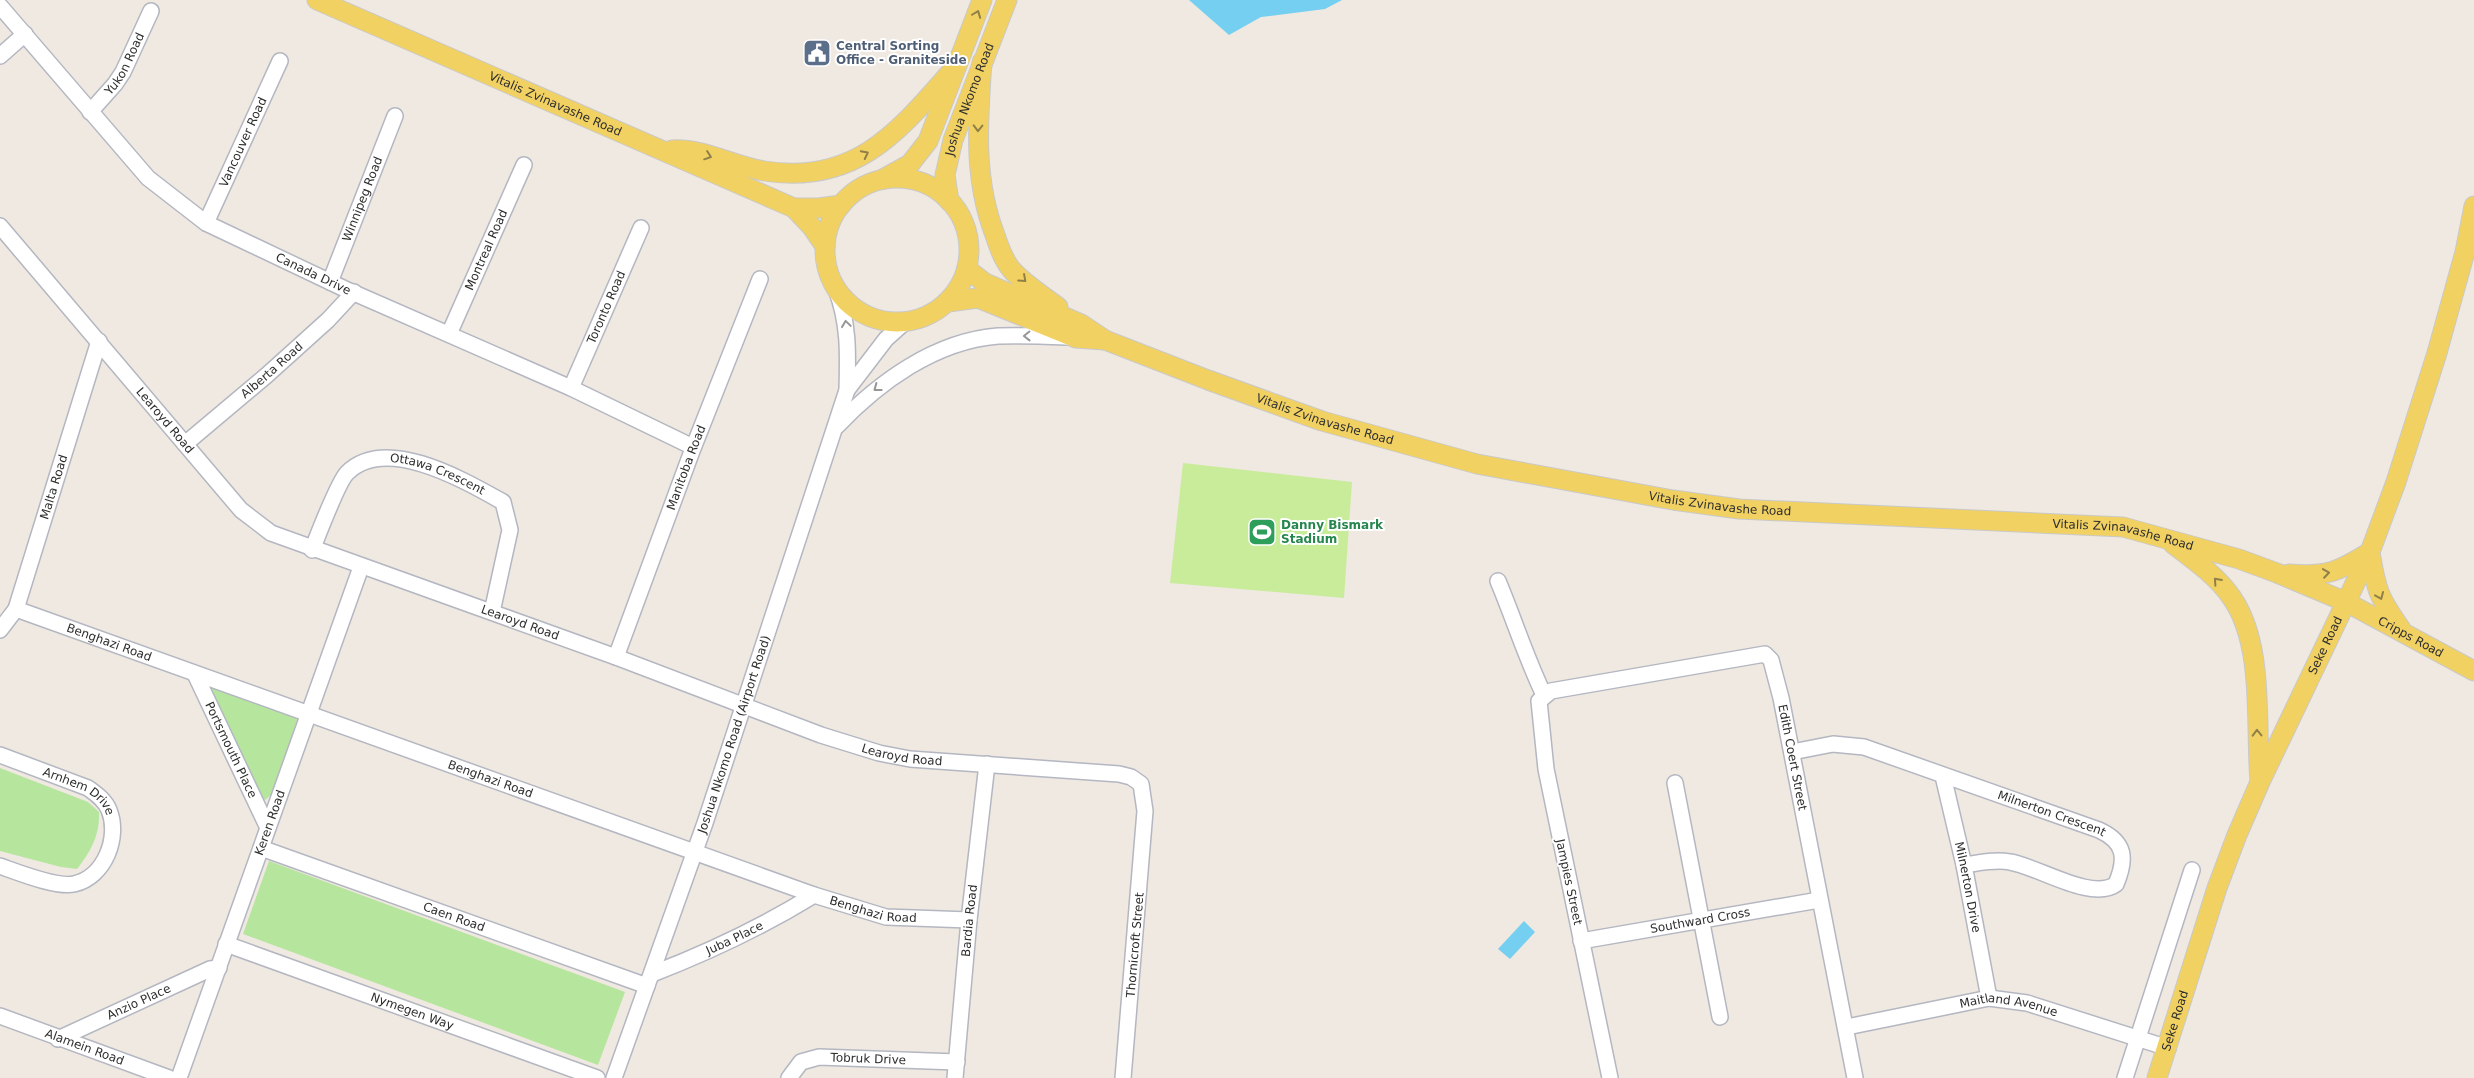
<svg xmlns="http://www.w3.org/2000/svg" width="2474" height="1078" font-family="'DejaVu Sans',sans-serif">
  <rect width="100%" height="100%" fill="#efe9e1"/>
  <path fill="#b6e59e" d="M207,683L298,718L271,795L265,800L259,794Z
    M0,768L88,802L99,812C100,835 91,851 77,869L61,867L0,851Z
    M269,861L625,992L598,1065L243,934Z"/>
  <path fill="#c9ec9a" d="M1183,463L1352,482L1344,598L1170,583Z"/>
  <path fill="#75cff0" d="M1189,0H1342L1325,9L1261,17L1229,35Z
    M1524,921L1535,932L1510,959L1498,949Z"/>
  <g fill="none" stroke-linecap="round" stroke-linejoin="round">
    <defs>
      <g id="minor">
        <path id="s1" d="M0,6L148,178L206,223L345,289L571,388L693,447"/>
        <path d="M0,56L25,34"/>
        <path id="s2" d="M90,112L115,84L123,72L151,11"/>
        <path id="s3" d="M206,223L280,61"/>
        <path id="s4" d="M0,226L241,510L271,533L616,657L821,735L879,753L910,759L1119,774L1131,777L1141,784L1145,811L1123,1078"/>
        <path id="s5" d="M330,282L395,116"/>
        <path id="s6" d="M449,334L524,165"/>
        <path id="s7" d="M571,388L641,228"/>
        <path d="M847,390L886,339L905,322"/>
        <path d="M837,426C879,382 935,341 998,336C1020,335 1044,336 1067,337"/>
        <path id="s8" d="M185,444L267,375L328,320L354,292"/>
        <path id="s9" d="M312,550C318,535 338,482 347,473C386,434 465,481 503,502L510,530L492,612"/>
        <path d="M1498,581C1514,619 1526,658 1544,695"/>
        <path id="s10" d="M16,609L814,895L886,917L969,920"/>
        <path id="s11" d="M0,630L16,609L99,341"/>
        <path id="s12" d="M616,657L692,451L760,279"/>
        <path id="s13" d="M195,674L267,826"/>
        <path id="s14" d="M1792,752L1833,744L1864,747L2099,830C2125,842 2127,858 2116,884C2092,902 2037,866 2010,862C1996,859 1979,863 1964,865"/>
        <path id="s15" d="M0,755L88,788C96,794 105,800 109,810C120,837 105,877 74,884C57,888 17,872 0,866"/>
        <path id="s16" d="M1943,776L1964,865L1989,998"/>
        <path d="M1675,783L1720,1017"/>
        <path id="s17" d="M261,848L647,986"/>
        <path id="s18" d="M1581,941L1819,900"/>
        <path id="s19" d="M226,944L597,1078"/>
        <path id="s20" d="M652,974C709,952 762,927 814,895"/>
        <path id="s21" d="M0,1016L169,1078"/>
        <path id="s22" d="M1847,1027L1989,998L2027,1003L2168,1048"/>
        <path id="s23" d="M58,1039L210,969L219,968"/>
        <path id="s24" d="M179,1078L361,567"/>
        <path id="s25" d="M614,1078L705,823L847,390C848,354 849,323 836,289"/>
        <path id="s26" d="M789,1078L801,1062L819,1057L957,1062"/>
        <path id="s27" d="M955,1078L969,920L987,764"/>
        <path id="s28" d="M1610,1078L1546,769L1539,701L1551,691L1765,654L1771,660L1781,698L1855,1078"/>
        <path d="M2125,1078L2192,870"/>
      </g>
      <g id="major">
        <path id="s29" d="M317,0L794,208L812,227L825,246"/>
        <path d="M982,62C978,121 973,178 995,235C999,247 1003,259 1011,269C1024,284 1042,295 1058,307"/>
        <path d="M672,150C703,148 733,166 764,171C859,186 902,127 957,65"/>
        <circle cx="897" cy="250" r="72"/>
        <path d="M883,179L910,164L928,141L982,0"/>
        <path id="s30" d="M949,201L945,175L953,140L1007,0"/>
        <path d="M794,208H819L841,205"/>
        <path id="s31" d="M967,269L985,283L1081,324L1105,340L1208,380L1322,421L1477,464L1673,500L1739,509L2123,527L2239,559L2277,573L2346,602L2474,671"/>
        <path d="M948,302L978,298L1076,338L1104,340"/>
        <path d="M2173,544C2194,560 2217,576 2232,598C2265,646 2255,724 2260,781"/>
        <path d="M2370,552C2376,590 2379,598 2401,629"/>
        <path d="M2289,574C2326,577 2338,572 2370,552"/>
        <path id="s32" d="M2157,1078L2217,888L2237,835L2260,782L2370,552L2396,482L2437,353L2465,252L2474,206"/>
      </g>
    </defs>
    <use href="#minor" stroke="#b4b7c1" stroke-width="18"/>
    <use href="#major" stroke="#c9c9c9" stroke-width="21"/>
    <use href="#minor" stroke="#fff" stroke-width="15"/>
    <use href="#major" stroke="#f2d163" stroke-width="19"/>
  </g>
  <defs><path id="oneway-chevron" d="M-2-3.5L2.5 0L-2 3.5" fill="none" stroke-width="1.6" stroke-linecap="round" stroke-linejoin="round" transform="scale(1.25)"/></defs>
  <g stroke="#908048">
    <use href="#oneway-chevron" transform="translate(977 14) rotate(-69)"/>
    <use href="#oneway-chevron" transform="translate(978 128) rotate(91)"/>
    <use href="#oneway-chevron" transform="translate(865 154) rotate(-27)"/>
    <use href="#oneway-chevron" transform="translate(708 156) rotate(19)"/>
    <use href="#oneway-chevron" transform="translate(1023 279) rotate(42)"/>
    <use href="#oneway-chevron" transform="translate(2326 573) rotate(-8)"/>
    <use href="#oneway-chevron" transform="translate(2217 581) rotate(-132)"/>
    <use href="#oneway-chevron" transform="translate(2380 596) rotate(67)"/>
    <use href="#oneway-chevron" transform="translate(2257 733) rotate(-91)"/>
  </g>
  <g stroke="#969696">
    <use href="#oneway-chevron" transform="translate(846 324) rotate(-98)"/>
    <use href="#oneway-chevron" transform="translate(1027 336) rotate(179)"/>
    <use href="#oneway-chevron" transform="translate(877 388) rotate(143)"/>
  </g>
  <defs>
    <symbol id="civic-square" viewBox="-11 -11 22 22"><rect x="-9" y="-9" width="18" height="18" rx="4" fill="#5c6f8a" stroke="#fff"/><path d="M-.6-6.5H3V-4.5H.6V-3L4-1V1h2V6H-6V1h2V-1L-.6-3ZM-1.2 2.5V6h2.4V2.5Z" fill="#fff"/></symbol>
    <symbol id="stadium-square" viewBox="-11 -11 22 22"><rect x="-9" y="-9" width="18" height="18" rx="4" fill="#2e9e5b" stroke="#fff"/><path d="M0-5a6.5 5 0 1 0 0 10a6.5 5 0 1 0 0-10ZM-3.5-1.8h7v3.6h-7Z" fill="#fff"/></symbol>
  </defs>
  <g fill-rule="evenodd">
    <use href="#civic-square" x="801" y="37" width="32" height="32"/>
    <use href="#stadium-square" x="1246" y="516" width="32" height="32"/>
  </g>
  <g text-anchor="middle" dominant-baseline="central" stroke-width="4" stroke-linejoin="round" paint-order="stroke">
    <g font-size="12" font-weight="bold" fill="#4e5e75" stroke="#fff" text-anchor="start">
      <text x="836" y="46">Central Sorting<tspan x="836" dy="14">Office - Graniteside</tspan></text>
    </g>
    <g font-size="12" fill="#2e2e2e" stroke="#fff">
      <text stroke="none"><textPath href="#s2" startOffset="60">Yukon Road</textPath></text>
      <text stroke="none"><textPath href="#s30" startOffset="106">Joshua Nkomo Road</textPath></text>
      <text stroke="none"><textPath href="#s29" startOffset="260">Vitalis Zvinavashe Road</textPath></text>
      <text stroke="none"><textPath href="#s3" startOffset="89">Vancouver Road</textPath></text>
      <text stroke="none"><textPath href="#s5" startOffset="89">Winnipeg Road</textPath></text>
      <text stroke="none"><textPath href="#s6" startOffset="92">Montreal Road</textPath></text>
      <text stroke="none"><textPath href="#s1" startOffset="419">Canada Drive</textPath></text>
      <text stroke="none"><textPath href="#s7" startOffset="88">Toronto Road</textPath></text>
      <text stroke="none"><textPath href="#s8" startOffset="114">Alberta Road</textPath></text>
      <text stroke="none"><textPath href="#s31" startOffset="390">Vitalis Zvinavashe Road</textPath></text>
      <text stroke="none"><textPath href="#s4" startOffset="255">Learoyd Road</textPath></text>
      <text stroke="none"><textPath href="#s12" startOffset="202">Manitoba Road</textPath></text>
      <text stroke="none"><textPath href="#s9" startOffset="182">Ottawa Crescent</textPath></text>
      <text stroke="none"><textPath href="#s11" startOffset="154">Malta Road</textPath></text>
      <text stroke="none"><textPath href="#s31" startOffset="795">Vitalis Zvinavashe Road</textPath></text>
      <text stroke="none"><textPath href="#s31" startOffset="1200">Vitalis Zvinavashe Road</textPath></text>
      <text stroke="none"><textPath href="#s4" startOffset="675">Learoyd Road</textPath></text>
      <text stroke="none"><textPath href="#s31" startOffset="1508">Cripps Road</textPath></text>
      <text stroke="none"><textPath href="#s10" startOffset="99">Benghazi Road</textPath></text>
      <text stroke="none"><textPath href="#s32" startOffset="465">Seke Road</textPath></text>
      <text stroke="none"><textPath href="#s25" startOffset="364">Joshua Nkomo Road (Airport Road)</textPath></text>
      <text stroke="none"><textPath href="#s13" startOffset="84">Portsmouth Place</textPath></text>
      <text stroke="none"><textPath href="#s4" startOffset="1080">Learoyd Road</textPath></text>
      <text stroke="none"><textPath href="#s28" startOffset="725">Edith Coert Street</textPath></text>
      <text stroke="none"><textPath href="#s10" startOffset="504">Benghazi Road</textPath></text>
      <text stroke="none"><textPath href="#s15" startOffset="88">Arnhem Drive</textPath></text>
      <text stroke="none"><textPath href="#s14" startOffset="272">Milnerton Crescent</textPath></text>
      <text stroke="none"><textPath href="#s24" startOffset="271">Keren Road</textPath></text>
      <text transform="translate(1569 882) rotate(78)">Jampies Street</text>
      <text stroke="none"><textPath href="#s16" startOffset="114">Milnerton Drive</textPath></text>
      <text stroke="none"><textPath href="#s10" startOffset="909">Benghazi Road</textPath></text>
      <text stroke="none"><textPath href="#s17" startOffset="205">Caen Road</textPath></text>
      <text stroke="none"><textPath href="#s18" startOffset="121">Southward Cross</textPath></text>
      <text stroke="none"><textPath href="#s27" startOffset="158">Bardia Road</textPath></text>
      <text stroke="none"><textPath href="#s20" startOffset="90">Juba Place</textPath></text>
      <text transform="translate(1135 945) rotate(-85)">Thornicroft Street</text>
      <text stroke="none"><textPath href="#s23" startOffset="89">Anzio Place</textPath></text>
      <text stroke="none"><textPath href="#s22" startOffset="165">Maitland Avenue</textPath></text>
      <text stroke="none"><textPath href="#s19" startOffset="198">Nymegen Way</textPath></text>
      <text stroke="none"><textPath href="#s32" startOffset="60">Seke Road</textPath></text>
      <text stroke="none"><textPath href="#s21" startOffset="90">Alamein Road</textPath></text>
      <text stroke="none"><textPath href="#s26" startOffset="88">Tobruk Drive</textPath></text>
    </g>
    <g font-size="12" font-weight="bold" fill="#27864d" stroke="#fff" text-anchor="start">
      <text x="1281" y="525">Danny Bismark<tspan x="1281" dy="14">Stadium</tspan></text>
    </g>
  </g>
</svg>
